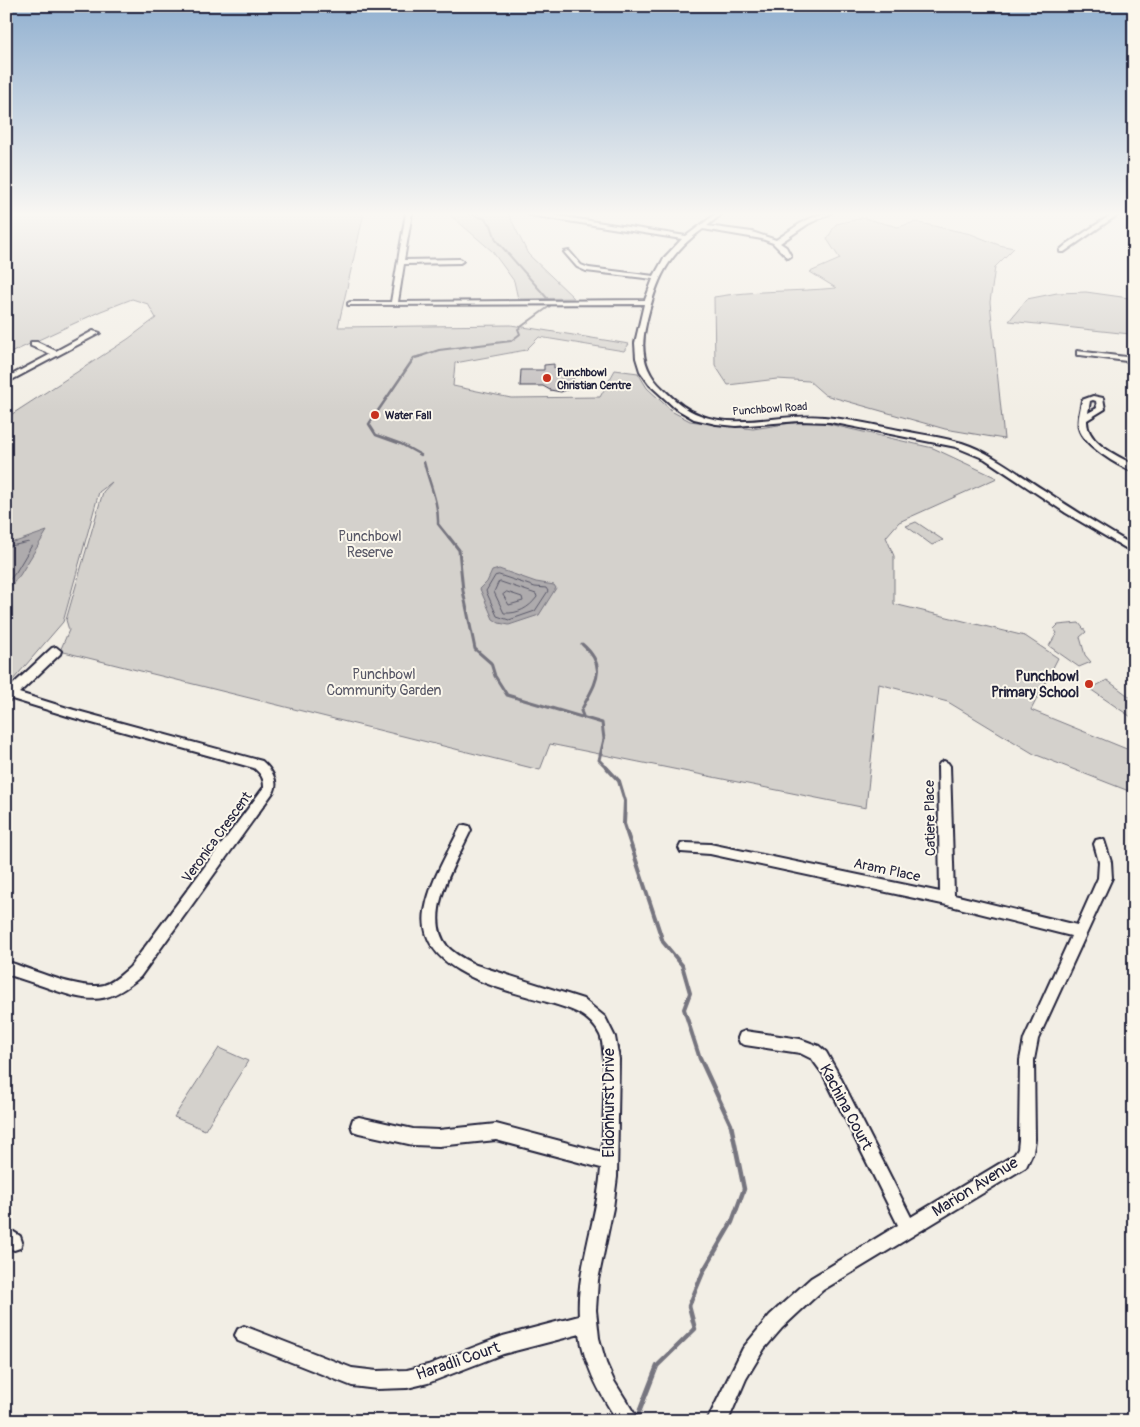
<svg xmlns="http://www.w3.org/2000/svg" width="1140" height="1427" font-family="Pangolin,sans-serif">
  <rect width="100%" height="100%" fill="#f2eee5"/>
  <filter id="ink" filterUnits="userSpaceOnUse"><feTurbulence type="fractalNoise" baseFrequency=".02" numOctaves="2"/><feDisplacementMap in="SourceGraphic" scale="10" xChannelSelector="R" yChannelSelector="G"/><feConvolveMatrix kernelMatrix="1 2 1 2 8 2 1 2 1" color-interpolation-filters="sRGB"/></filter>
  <g filter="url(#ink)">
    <path fill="#d4d1cc" stroke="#7b7a84" d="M6,213H364L338,327L511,325L629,344L624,351L539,337L526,350L455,363L453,386L511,398L600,397L615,370L638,373L647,388L673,412L690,421L753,429L811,420L933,448L997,478L899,522L886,537L894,556V604L1025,636L1058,658L1031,710L1134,752V793L1034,754L948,702L879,684L866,808L550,744L540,770L60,651L69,630L66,620L103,492L112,482L99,492L63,622L6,688V418L128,339L156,318L148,304L132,299L101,311L6,355Z
      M448,213H508L528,254L574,298L518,299L514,281L492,251Z
      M863,218L898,227L915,222L971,234L999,245L1014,248L995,267L990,302L1004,439L945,429L825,395L809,381L777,379L728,385L715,365L714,297C754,290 795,292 836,288L810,272L840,259L827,239L836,224Z
      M1086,292L1129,298L1130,334L1009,321L1027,299L1057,293Z
      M916,522L943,540L932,545L906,526Z
      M1079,623L1086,632L1080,637L1085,655L1091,662L1079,667L1049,646L1057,633L1054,629L1058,625Z
      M1107,680L1134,700V719L1090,689Z
      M219,1048L248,1061L205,1130L174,1117Z"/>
    <path fill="#aeabad" stroke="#76747f" d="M47,531L20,575L6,592V543L18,541Z
      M499,569L536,582L554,585L556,588L539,615L509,625L499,623L493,619L480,589L487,582L492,571Z"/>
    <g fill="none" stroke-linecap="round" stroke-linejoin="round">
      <path stroke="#5a5969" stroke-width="1" d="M6,547L29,542L32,545L16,572L6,584
        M499,575L535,587L546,588L548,591L535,611L509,620L497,616L486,591L495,576Z
        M501,582L536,594L537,597C529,608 518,614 504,613L494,592L498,583Z
        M507,592L522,597L523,601L509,605L503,595Z"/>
      <path stroke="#76747f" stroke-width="2" d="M468,213L485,219L491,225L496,240L547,298
        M418,357L439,350L511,341L520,334L518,329L550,306"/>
      <path stroke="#76747f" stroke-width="2.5" d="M421,455L401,444L376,435L369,424L414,358L422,356
        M424,462C429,483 439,503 438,524L450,539"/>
      <path stroke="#76747f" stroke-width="3" d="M449,537L459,550L463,591L475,649L491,663L495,676L507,695L602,723L604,739L599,760L607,768
        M582,644C610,668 594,684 581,711L583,716"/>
      <path stroke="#76747f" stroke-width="4" d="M606,767L619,781L625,801L624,824L663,942L682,965L690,993L684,1009L700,1059"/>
      <path stroke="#76747f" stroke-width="4.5" d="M636,1420L657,1366L695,1329L689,1306L704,1270L732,1222L744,1189L731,1125L700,1058"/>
    </g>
    <path fill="#c2bebe" stroke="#22223b" d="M554,364V368H558V371H574L572,388L561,392L550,390L543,386H520L521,370H544V365Z"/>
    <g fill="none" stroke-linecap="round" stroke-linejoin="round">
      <defs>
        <path id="minor" d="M406,213H412L404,260L460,259L463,261L460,263L404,264L398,302L645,300L653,279L586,271L577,267L564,252L569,251L581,265L589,268L654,276L664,258L682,239L530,215L527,213H539L686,236L717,213H723L707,226L752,232L776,240C792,230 811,213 831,213L808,224L780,243L786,247L791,256L788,258L773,243L762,239L703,229C667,255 656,280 646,324C640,349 643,371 663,389C674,400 686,410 700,415C739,430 784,413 824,417C849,419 874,425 899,430C920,434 941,437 962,443C993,453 1019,475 1047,492C1075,511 1104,528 1134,546V553L1066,513L985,459L956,447L830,422L799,421L736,426L716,424L694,419L675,408L650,385L640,371L636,358L635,343L644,304L348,305V303L350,302H391Z
          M1114,213H1120L1064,252H1060V250L1067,244Z
          M93,331L100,333L6,383V378L51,354L31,346V342H37L56,351Z
          M1077,351L1134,358V362L1080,355H1077Z
          M1093,396L1103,398L1105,409L1087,420C1086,443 1116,455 1134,465V472C1118,466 1083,445 1079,428C1077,419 1081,409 1082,400ZM1093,400L1096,401L1097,408L1088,413L1090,401Z
          M56,647L61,651L60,654L19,693L74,710L262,761C270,768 279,780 274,791L140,977C108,1004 93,1003 54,990C38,984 22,979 6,974V961C30,969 81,991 104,985C114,982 122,974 130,967L264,787C264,778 261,774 254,768L74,718L12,699L6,702V691L52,648Z
          M944,761L948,763L950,766L954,895L1077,925L1098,878L1099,862L1094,844L1096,840L1100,839L1104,840L1111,862L1112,878L1038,1039L1034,1060L1035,1140L1033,1152L1026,1167L823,1290L813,1299L782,1328L764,1349L746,1379L728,1421H707L743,1348L770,1315L811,1278L898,1225L823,1074L812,1059L800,1053L745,1045L740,1043L738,1038L740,1033L745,1031L800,1039L819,1046L826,1052L839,1075L911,1217L1014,1155L1018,1149L1019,1140L1020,1060L1024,1039L1071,936L947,905L710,854L681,852L679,848L681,844L685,843L710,844L940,892L938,766L940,763Z
          M465,825L469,826L471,830C457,860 422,915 447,946C455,955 466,960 476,965L583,999L605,1017L615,1037L619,1059L617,1177L613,1208L598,1280L596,1310L599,1338L606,1363L614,1381L639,1421H618L615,1417C599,1392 584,1364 580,1334L503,1354L428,1383L407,1388L377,1389L352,1386L238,1341L235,1335L238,1329L244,1326L352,1368L377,1371L407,1370L428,1365L503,1336L579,1316C576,1269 598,1217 601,1168L496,1140L439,1146L413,1145L359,1133L353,1131L351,1125L353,1119L359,1117L413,1129L439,1130L496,1124L602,1152C603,1128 608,1053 600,1035C589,1013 568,1008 547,1002C503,989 416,972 425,911C430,882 446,856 459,830L461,826Z
          M6,1227L20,1236L22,1242L20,1248L14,1250L6,1246Z"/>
      </defs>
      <use href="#minor" stroke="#22223b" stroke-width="4"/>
      <use href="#minor" fill="#fbf7ec" fill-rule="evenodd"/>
    </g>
  </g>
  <linearGradient id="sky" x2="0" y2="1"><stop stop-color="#91b0d0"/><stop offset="0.52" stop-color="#f9f7f3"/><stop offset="1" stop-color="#f9f7f3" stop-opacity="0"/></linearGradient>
  <rect width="1140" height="412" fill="url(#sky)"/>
  <g fill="#c8321e" stroke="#fbf7ec" stroke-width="2">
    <circle cx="547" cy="378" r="5"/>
    <circle cx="375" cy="415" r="5"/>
    <circle cx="1089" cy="684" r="5"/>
  </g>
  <g text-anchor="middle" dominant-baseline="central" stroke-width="4" stroke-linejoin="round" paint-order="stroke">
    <g font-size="11" font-weight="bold" fill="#22223b" stroke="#fbf7ec" text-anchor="start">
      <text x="557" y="372">Punchbowl<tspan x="557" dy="13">Christian Centre</tspan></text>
      <text x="385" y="415">Water Fall</text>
    </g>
    <g font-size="11" fill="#22223b" stroke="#fbf7ec">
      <text transform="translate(770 409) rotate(-4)">Punchbowl Road</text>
    </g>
    <g font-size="14" fill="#575766" stroke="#fbf7ec">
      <text x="370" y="536">Punchbowl<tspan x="370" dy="16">Reserve</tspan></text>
      <text x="384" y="674">Punchbowl<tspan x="384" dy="16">Community Garden</tspan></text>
    </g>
    <g font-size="14" font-weight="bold" fill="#22223b" stroke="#fbf7ec" text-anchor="end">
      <text x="1079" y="676">Punchbowl<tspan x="1079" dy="16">Primary School</tspan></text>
    </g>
    <g font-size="14" fill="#22223b" stroke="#fbf7ec">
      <text transform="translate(930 818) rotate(-91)">Catiere Place</text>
      <text transform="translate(217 837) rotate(-54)">Veronica Crescent</text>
      <text transform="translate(887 870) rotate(12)">Aram Place</text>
    </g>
    <g font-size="16" fill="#22223b" stroke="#fbf7ec">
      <text transform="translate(609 1103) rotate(-90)">Eldonhurst Drive</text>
      <text transform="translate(846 1107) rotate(62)">Kachina Court</text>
      <text transform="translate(975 1187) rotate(-32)">Marion Avenue</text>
      <text transform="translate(458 1361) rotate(-19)">Haradli Court</text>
    </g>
  </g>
  <rect width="1140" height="1427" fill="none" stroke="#fbf7ec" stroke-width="25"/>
  <rect x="12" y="12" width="1115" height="1402" fill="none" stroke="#22223b" stroke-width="2" filter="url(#ink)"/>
</svg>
